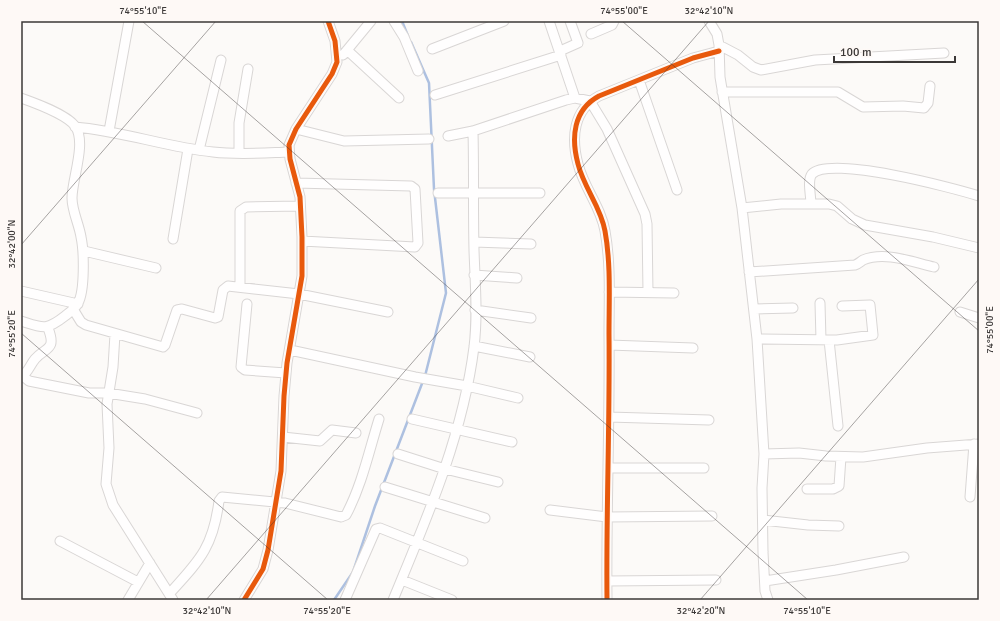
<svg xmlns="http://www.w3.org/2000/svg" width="1000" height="621" font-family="Signika,sans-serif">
  <rect width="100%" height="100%" fill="#fcfaf8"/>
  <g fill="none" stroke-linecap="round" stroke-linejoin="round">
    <path stroke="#adc0e0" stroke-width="2.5" d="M402,21L408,36
      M411,42L429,83L434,189L446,293L425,376
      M334,600L353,572L375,506L423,381"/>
    <defs>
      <path id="minor" d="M394,21L404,37L418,71
        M549,21L575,98
        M709,21L717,34L719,45L720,77L742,208L757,339L764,454L762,488L763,552L765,591L768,600
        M591,34L612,25L614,21
        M719,45L738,55L753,67L761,70L815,60L944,53
        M432,49L504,21
        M347,50L399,98
        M560,51L578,43L570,21
        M343,55L371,21
        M639,80L677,190
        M722,92H838L863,107L903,106L924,108L928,103L930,86
        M435,95L561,55
        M21,98C35,103 66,114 75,126C87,142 72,179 72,198C72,211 79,224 81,237C84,251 85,291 78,303C75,309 70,312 65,316C46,331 43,328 21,321
        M75,127C122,131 166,147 213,152C238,155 263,153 289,152
        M296,129L344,141L429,139
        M109,131L129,21
        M448,136L473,131L566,100L575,98L590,101L607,129L645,214L647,224L648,292
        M199,150L221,60
        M239,153V123L248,69
        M296,183L411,186L415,189L418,243L415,247L302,241
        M438,193H540
        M811,204C811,196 807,180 812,174C829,155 954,188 979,196
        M742,208L781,204H829L837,206L852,219L865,225L933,237L979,248
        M173,239L188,149
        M474,242L531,244
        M84,251L156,268
        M749,272L855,265C858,264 860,262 863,260C885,251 912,262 934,267
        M474,275L517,278
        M240,287V211L246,207L300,206
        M21,291L78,304
        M609,292L674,293
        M820,303L821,340
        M247,304L241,367L245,370L286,373
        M73,309L81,322L86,325L163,347L165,345L177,310L182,309L215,318L218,317L223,290L228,286L299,294L388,312
        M754,309L793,308
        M475,310L531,318
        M960,312L979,318
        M115,334L113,367L107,404L109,448L106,484L113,505L173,600
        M757,339L837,340L873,335L870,305L842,306
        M829,340L838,426
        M609,345L693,348
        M474,346L530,357
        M290,350L415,377L467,386L518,398
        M23,376L29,381L89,393H108L145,399L197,413
        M21,377C28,373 30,365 35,359C45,347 57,351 48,328
        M609,417L709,420
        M412,419L512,442
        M283,437L320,441L332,430L356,433
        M398,454L445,469L498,482
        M764,454L799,453L826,456L863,457L927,448L979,444
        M608,468H704
        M385,487L485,518
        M807,489H833L839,486L841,457
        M970,497L974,444
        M550,510L607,517L712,516
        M763,520L808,525L839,526
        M60,541L138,582
        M402,580L452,600
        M607,581L716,580
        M765,581L836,570L904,557
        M169,594C199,561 213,548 219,501L222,497L285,503L341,517L346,515C362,485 369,451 379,419
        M128,600L150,563
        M244,600L263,569L268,550L281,471L284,396L287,363L302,276V237L300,197L290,159L289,145L296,129L332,74L337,62L335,41L328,21
        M345,600L376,529L380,528L463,561
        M393,600C427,518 463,435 474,347C478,315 475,282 474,250C473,210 474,171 473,131
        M607,600C606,511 610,423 609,334C609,300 611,264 605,231C601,207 584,188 578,164C571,138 573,110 599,96L693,58L719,51"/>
    </defs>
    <use href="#minor" stroke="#d9d6d5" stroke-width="11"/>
    <use href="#minor" stroke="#fffefe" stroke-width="9"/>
    <defs>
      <path id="cycleway" d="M244,600L263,569L268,550L281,471L284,396L287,363L302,276V237L300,197L290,159L289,145L296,129L332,74L337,62L335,41L328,21
        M607,600C606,511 610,423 609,334C609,300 611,264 605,231C601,207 584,188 578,164C571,138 573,110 599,96L693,58L719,51"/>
    </defs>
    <use href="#cycleway" stroke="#fef9f6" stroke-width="8"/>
    <use href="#cycleway" stroke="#e8590c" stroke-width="5"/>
  </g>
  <path fill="none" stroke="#3b3837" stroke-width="1" stroke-opacity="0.45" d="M142,21L808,600M622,21L979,331M21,245L216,21M21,333L328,600M206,600L709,21M700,600L979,279"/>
  <rect width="1000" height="621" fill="none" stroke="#fef9f6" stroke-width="44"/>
  <path d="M834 56v6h121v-6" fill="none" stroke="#3b3837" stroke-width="2"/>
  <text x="840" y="56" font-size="12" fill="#3b3837" stroke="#fef9f6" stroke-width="3" paint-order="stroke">100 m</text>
  <rect x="22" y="22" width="956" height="577" fill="none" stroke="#3b3837" stroke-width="1.5"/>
  <g font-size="10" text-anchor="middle" fill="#3b3837">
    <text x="143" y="14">74°55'10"E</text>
    <text x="624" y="14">74°55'00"E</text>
    <text x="709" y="14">32°42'10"N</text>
    <text transform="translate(11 244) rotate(-90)" y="4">32°42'00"N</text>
    <text transform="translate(989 330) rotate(-90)" y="4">74°55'00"E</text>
    <text transform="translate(11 334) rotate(-90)" y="4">74°55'20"E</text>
    <text x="207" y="614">32°42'10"N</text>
    <text x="327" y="614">74°55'20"E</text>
    <text x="701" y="614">32°42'20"N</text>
    <text x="807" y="614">74°55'10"E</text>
  </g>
</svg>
